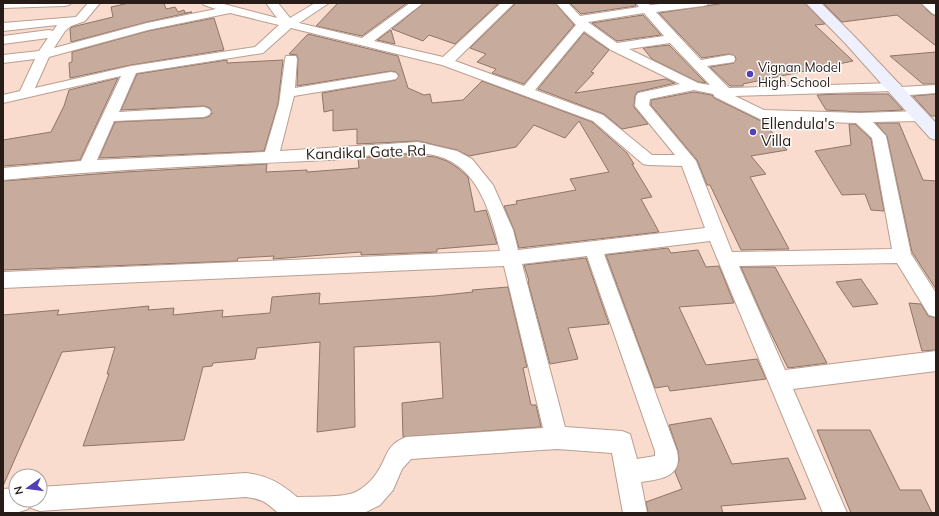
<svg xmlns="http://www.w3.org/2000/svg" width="939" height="516" font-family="Mulish,sans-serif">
  <rect width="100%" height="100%" fill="#f9dccd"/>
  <path fill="#c7ab9d" stroke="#8f7568" d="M129,3H164L166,9L175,7L178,12L184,10L185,13L192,12L147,22L71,42L70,29L72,27L113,17L111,7Z
    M338,3H407L362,36L316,26Z
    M424,3H499L455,44L429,35L423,41L392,29Z
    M516,3H555L574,25L524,84L492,73L496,69L477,62L486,54L470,48Z
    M570,3H635L636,6L581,14Z
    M725,3H805L825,24L815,25L853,61L743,84V86H730L710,67L734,63L736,59L735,56L729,54L702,58L659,13Z
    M823,3H920L931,14L936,16V46L897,15L842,22Z
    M643,15L661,35L617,41L592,23Z
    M214,18L224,50L131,65L70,78L69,63L72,62V52L148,31Z
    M391,30L395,44L377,40Z
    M584,33L609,50L591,72L594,73L575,93L666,79L675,83L637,92L635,96L634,107L648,124L622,129L604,114L538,89Z
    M308,34L398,56L408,88L424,95L430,94L432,103L463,100L482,81L592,122L627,153L634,164H632L652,197L641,199L659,232L519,248L514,230L504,206L517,204L516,201L576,190L570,179L609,172L579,121L565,138L534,125L516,147L469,156L457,150L418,141L357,144V129L333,131V110L324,112L322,93L396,80L399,75L396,72L391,71L297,86L298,59L297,55L289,54Z
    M669,45L706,83L698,82L652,59L643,48Z
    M936,52V84H923L890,56Z
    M227,60V63L283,60L278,104L264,151L99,158L115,122L204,118L210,116L212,113L210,108L204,106L121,110L137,74Z
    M118,78L80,160L3,166V140L51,132L64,106L69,90Z
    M694,92L712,95L714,98L761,121L766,122H763L787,150L751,156L766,174L750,177L789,249L741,250L710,185H707L697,160L651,105V100Z
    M839,94H888L903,110L860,112L826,110L817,95Z
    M936,94V116H931L913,96Z
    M876,123H899L923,180L936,181V289L912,252L887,136Z
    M849,124H855L871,139L884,211L871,210L865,194L842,195L815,151L851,145Z
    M406,154L435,157L447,161L458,168L468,177L475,212L486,210L497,244L437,249V252L361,255V252L273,259L274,256L238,258L237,261L3,270V181L125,172L267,164L266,172L307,170V172L359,168L358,158Z
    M668,248L671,253L698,250L706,267L719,266L734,303L679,307L706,365L757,359L766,379L670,391L668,386L655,388L606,255Z
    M586,258L609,324L568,328L578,359L550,364L528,282L529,281L524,265Z
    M741,267H775L827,363L788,368L764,319Z
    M861,279L878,304L853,307L836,282Z
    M508,287L527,367L523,368L531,405H536L541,427L403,437L402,403L443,398L440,342L354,347L355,427L317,432L320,342L257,348L255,359L213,363L212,366L203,367L184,440L83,446L109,374H107L115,347L62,352L3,486V315L59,310L57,315L149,306L148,310L174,308L173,315L223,310L222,317L270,313L272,297L320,293L319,304L435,296L473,292L472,290Z
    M909,303L921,304L928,316L936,318V350L922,351Z
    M711,418L732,464L788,458L806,499L721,506L723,513H648L646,502L682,489L675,472L679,460L678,451L669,425Z
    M817,430H870L900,490H921L932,513H851Z"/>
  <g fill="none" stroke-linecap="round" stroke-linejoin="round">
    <defs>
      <path id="street" d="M3,3H71L69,5L65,6L3,8Z
        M88,3H100L85,21L71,26L65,31L54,48L147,23L216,9L204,5L202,3H220L277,18L266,3H278L290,18L315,3H329L299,23L362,38L410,3H423L374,41L443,57L501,3H514L455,61L524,86L576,25L556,3H568L580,16L639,7L636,3H648L650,5L671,3H709L707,5L703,6L656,12L701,60L729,55L734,56L735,59L734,62L707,66L729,88L895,83L900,84L901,87L936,85V93L898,96L893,95L892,91L735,96L764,110L860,113L920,111L925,113L927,116L925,119L920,121L873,122L886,136L911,254L936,293V317L929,315L897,263L739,266L785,370L936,351V371L793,389L847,513H823L710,241L604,254L677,451C683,477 661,479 641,482L647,513H623L612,453L557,449L411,459L402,469L393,490L380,505L364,513H278C266,502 262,499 246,497L40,511L31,508L30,503L28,509L19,512L3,513V489L16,488V500H40V487L246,473C269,476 280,483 297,497C314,496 333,498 350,494C359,492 371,482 376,474C388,458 384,446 406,437L543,428L504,266L3,288V272L500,251C493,220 480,174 448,160C417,145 363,158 329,160C220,165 111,169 3,180V168L81,161L121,76L3,103V95L20,91L35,59L3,63V55L39,51L48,38L3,44V36L49,30L53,31L57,25L3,31V23L76,17ZM230,13L279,25L255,47L131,66L35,88L49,57L148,30ZM644,13L664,36L617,43L588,22ZM291,28L442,65L593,121L643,164L648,165L682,166L705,228L518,250L513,230L493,185L472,159L457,151L418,142L280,151L294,96L391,80L396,79L398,76L396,73L391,72L295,88L297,59L296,56H286L285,59L279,104L265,152L97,160L114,121L204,117L209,115L211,112L209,109L204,107L119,112L136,73L263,53ZM584,31L611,50L680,84L638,93L636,96L635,106L675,155H652L603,115L535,90ZM670,43L710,85L698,83L629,49ZM694,90L713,94L715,97L762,120L856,123L872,138L892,249L732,252L696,161L649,105L650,99ZM587,256L655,451V456L637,459L630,434L622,431L565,427L522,264Z
        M921,3H934L936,5V15L932,13Z"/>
      <path id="secondary" d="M806,3H821L855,37L936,123V140L930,138L845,43Z"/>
    </defs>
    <use href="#street" stroke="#ba9e91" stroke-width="2"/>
    <use href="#secondary" stroke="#ba9e91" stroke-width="2"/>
    <use href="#street" fill="#fff" fill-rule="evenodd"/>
    <use href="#secondary" fill="#eff0fe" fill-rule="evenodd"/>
  </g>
  <g fill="#5140b7" stroke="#fff" stroke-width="1.5">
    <circle cx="750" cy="74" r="4"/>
    <circle cx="753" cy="132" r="4"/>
  </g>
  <g text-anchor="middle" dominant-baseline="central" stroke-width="3" stroke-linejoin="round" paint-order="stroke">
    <g font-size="13" fill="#271c17" stroke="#fff" text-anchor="start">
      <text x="758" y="67">Vignan Model<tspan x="758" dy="15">High School</tspan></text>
    </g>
    <g font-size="15" fill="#271c17" stroke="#fff" text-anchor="start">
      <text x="761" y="123">Ellendula's<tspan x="761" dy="17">Villa</tspan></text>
    </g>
    <g font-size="15" fill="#271c17" stroke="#fff">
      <text transform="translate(366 152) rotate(-2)">Kandikal Gate Rd</text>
    </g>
  </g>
  <rect width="939" height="516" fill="none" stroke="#271c17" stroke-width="8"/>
  <g transform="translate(28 488) rotate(256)"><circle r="19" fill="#ffffff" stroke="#a9a4a2"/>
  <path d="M0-3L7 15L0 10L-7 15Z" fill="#5140b7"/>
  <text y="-6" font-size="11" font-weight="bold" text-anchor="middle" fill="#271c17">N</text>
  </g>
</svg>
